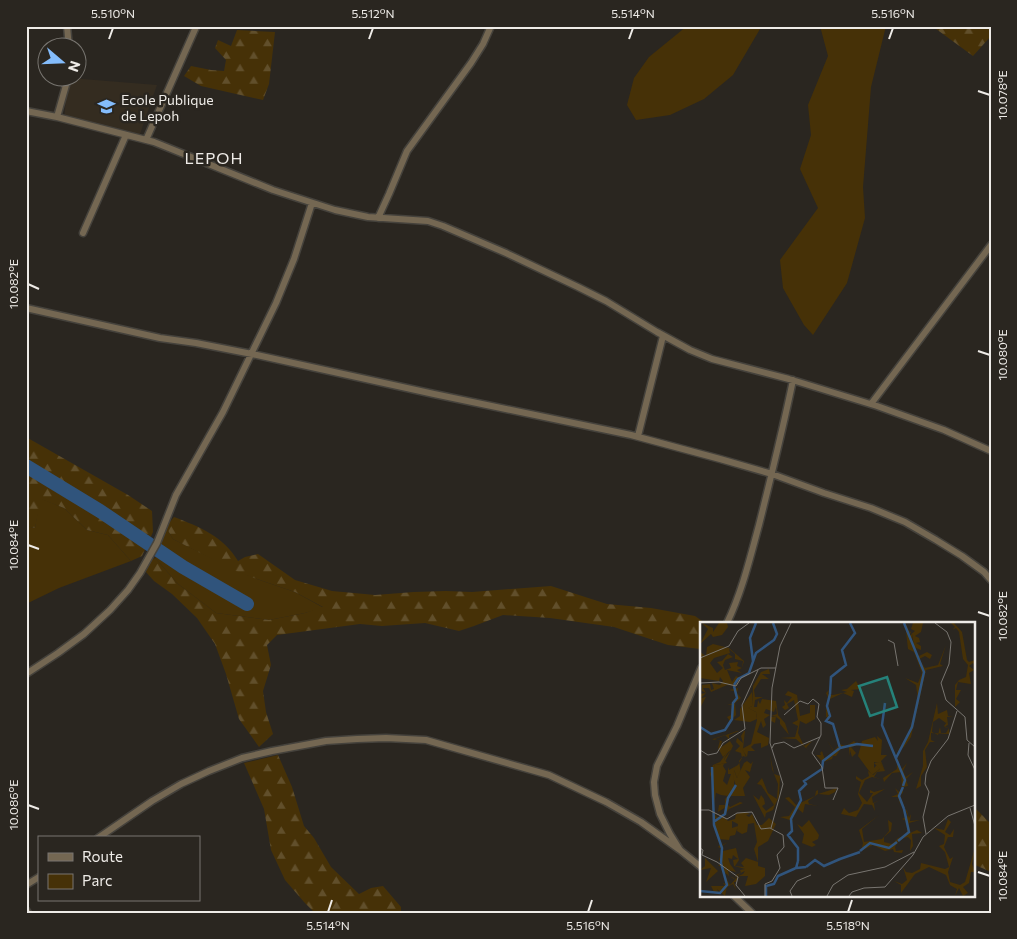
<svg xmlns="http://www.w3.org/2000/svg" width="1017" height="939" font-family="Commissioner,sans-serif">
  <defs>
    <pattern id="forest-firs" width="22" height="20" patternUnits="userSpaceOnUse" patternTransform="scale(1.25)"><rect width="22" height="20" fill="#463107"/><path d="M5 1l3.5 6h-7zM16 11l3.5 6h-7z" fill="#614f2b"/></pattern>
  </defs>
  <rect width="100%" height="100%" fill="#2a2620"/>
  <path fill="#342c20" d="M70,78L157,85L139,137L64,123L66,94Z"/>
  <path fill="#463107" d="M687,26H762L760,29L733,75L704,99L670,115L636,120L627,105L634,78L649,57Z
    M820,26H886L871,87L863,187L865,218L847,283L813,335L804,325L783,288L780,260L818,208L800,169L811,135L808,105L828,56Z
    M40,498L64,508L87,530L108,535L131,561L59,588L26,604V526L35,528Z
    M166,527L173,539L233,569L257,579L295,592L324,608L305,613L269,620L216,613L178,584L155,558L161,546Z"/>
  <path fill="url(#forest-firs)" d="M932,26H991V36L973,56Z
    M237,30L275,32L269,84L263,100L201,86L184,76L191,66L211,70L224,71L226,60L215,48L218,40L231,46Z
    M26,437L128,495L152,511L153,532L142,556L131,561L108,535L87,530L64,508L41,499L35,528L26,526Z
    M174,517C200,527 223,536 238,561L245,557L258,554L295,580L332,591L375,595L414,592L446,591L472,592L551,586L607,604L651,608L695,616L705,623H701V648L700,649L668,645L614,627L550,618L503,615L474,626L459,631L425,623L382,626L360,624L277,635L267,645L271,665L263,691L266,712L273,734L259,747L239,719L226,674L215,644L197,618L172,594L154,581L146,572L149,561L155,558L178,584L216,613L269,620L305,613L323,607L295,592L257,579L233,570L173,539L166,527Z
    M278,755L292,787L304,826L314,838L331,867L359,894L371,888L383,886L401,907V913H315L304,902L285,880L271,850L264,809L244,763Z
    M973,806L991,824V872L973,864Z"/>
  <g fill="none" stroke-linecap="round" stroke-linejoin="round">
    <path stroke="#30547c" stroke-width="14" d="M26,466L100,511L183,567L247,604"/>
    <defs>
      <path id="street" d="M67,26L69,48
        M26,111L57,117L154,142L273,190L335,210L368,217L428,221L443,226L506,253L578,287L606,301L657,332L690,350L712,359L789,379L877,406L944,430L991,451
        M57,117L68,78
        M146,140L196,27
        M378,218L389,194L407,151L471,63L483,44L491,26
        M83,233L126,135
        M26,308L160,338L196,343L252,354L434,394L631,435L720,459L772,474L824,493L871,508L905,522L936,540L962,556L984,572L991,580
        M871,404L991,245
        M638,436L663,336
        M727,623C742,592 750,558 759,525C771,477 783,429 793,380
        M701,668L677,726L657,766L654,782L655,795L660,814L670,834L680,850L701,867
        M26,674L58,653L84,634L110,610L128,590L140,573L157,543L176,495L223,412L276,303L294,259L312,203
        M98,838L152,801L181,784L209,771L242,758L272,751L326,741L357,739L386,738L426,740L549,775L606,802L641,822L680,850
        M26,885L39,877
        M733,895L752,913
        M26,910L28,913"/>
    </defs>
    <use href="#street" stroke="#45423c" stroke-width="9"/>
    <use href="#street" stroke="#746752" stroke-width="6"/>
  </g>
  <path fill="none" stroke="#eeebe7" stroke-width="2" d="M109,39L113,28M369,39L373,28M629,39L633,28M889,39L893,28M978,91L990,95M28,284L39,289M978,351L990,355M28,545L39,549M978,612L990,616M28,805L39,809M978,872L990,876M328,912L332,900M588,912L592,900M848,912L852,900"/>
  <defs>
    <symbol id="school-bare" viewBox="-9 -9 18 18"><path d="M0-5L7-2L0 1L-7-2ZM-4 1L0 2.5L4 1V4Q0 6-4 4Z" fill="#84bcfb" stroke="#2a2620" stroke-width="2.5" paint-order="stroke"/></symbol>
  </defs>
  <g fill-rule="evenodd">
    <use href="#school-bare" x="94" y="94" width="25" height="25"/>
  </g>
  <g text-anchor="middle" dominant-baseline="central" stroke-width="5" stroke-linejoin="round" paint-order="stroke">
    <g font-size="14" fill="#eeebe7" stroke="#2a2620" text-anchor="start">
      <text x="121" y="99">Ecole Publique<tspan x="121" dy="16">de Lepoh</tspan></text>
    </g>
    <g font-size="16" letter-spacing="1" fill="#eeebe7" stroke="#2a2620">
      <text x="214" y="157">LEPOH</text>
    </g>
  </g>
  <g transform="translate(700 622)">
    <rect width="275" height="275" fill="#2a2620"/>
    <path d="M2,1L13,6V10L19,1H27L28,5L22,13L13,15L11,12L0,22L8,7ZM213,1H223L221,10L215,14L219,16L220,20L216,21L221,24V28L214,25L212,12L209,14L215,9L211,7ZM13,22L29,26L44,39L42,46L37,48L42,51L27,48L32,60L36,54L40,56L36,64L27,63L11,70L9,66H3L6,71L1,76L6,75L0,86V72L6,71L2,69V63L10,62L11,68L14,67L12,61L20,63L23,59L20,55L19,59L0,56V30L6,34L7,25ZM29,27L35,32V37L43,39L42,46L37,44L38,40L29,41L31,46L25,48L23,43L25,38L33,35L28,32L22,39L17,40L23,46L17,51L10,41L14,36L30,31ZM38,66L37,71L41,76L35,81L36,93L30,99L27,95L31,93L32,83L27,82H32L36,75L34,69L29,68ZM52,70V84L49,86L56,90L57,97L50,100L34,98L40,94V87ZM37,109H45L43,127L46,135L43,134L39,139L41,151L37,156L34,148V167L28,174L21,173L14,170L11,148L15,143L26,141L24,137L32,127L23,135L18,126L20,118H12ZM39,109H44L41,114L43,121L37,116L36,120L40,124L35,129L41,131L42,136L38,143L29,148L28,145V152H31L27,163L23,159L26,149L23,144L33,124L30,119L20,126L22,119L13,117L25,113L29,117V113ZM177,114L182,118L181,133H187L181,139L185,149L180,141L174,140V146L178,142L180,147L172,153L158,134L162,119L175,115L178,119ZM109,198L119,213L118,217L112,220L116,223L112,225L102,221L104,212L97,202L102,205Z" fill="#463107" fill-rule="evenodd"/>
    <path d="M205,1L207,4L209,9L211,10L209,14L212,12V21L219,34L227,30L232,33L230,37L225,34L219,37L225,46L238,43L246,23L240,42L243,44L226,48L211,115L204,125L200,127L196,140L193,131L196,135L199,127L207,117L218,78L216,63L205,56L218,61L222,51L214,30L208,27ZM251,1H254L262,10L267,38L269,40L275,38V44L273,41L269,44L274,48L269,51L271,62L258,60L256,68H261L256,77L260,80L255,85V63L259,58L266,55L268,43L263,37L259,10L256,6L252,8L255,5ZM69,47L70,52H62L69,57H61L54,68L55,75H63L55,78L54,85H57L58,78L60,82L62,77L76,79L78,93L85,101L89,113L80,102V98L76,95L75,101L71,99V95L77,94H71L77,92L76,85L74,90L66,87L64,91L70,93L64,97L66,103L63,106L61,99L57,110L69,116L68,123L61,126V121L54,122L51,125L55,129H48L47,135L42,127L51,122L57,98L56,90L48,86L52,84L53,64L61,50ZM156,59L161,67L151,68L154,69L152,75L143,71L130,77L127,85L129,96L126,95V84L129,78L126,71L129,68L128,72L133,73L147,70L141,68L147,67ZM88,69L97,73L100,94L110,91V83H115V97L106,102L100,99L98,111L104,124L112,119L106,126L109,129L96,117L80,116L95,115L98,104L92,101L98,98L94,78L87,82L89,86L85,88L82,85L85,83L84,78L87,81L92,75L85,73ZM237,81L238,92L247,88L248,94H253L247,95L248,103L244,105L249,106V112L231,111V118L235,120H230L225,128L227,145L221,154V164L216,167L223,144V129L228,120ZM239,96L246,101L249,97L244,104L249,106L246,111H241L240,105L238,113L232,110L233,100ZM127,118L134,129L138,124L137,129L139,122L146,124L154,119L158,123L151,125L156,131L152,135L150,128L149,134V125H142L136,134H133L132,137L123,140L116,133H121L120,131L122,129L125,138L134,130ZM31,125L24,137L27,141L15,143L11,149L16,170L13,190L17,195H22L26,185L18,190L19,183H25V177L36,164L33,155L34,148L37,156L44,141L47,139L51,142L53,139L50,150L45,148L50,155L43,166L45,174H30L26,181L30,185L40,180L43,181L29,187L23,195L28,199L35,197L36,192L45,190L50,192L46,193L49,195L52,192L57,203H62L69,196L76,202L68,219L58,225V244L65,246V254L56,262L45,264L48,254H39L36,260H34L36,268L33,262L27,265L25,274L17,267L19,271L15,272L11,264H25L23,261L27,262L25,259V254L30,263L38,254L43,252L45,249L36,253L34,257L25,251L22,244H18L22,241L19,238L22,227L18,225L20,223L14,204L16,198L12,190L13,163L10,152L13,143L20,140ZM32,199L38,202L37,209L42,212L47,210L48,202L54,201L57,220L54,227L58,240L46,236L41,241L44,245L35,244L39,238L36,226L23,229L22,224L28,220L22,223L19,217L29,218L30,214L35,213L38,204L32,206ZM33,233L38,237L33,238L34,244L45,247L40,248L41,251L34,256L29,254L28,248L36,250L30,242L28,236L32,237ZM70,133L74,152L80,154L79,174L73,188L66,191L65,196L53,173L59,178L61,173L64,177L65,182L62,184L66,189L74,183L61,163L57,162L62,156L68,171L77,177L78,162L72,147ZM180,140L185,149L177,150L174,155L181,157L172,155L165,158L159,171L167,180L173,171H170V168L174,170L185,167L172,175L173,181L180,178L174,181L175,189L172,183L164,182L156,195L141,192L144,186L149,191L158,188L162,181L158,172L161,160L156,157V154L162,158L169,154L168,149L173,153L180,147L174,141ZM197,141L202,147L207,141L203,149L206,155L213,150L206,157L208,164L203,165V171L199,173L201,185L198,175H191L198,172L195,166L199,170L202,167L201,150L192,151L184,160L183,156L197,147ZM137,166L135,170L129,173L118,172L108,179L109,182L118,184L105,182L103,191L97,186L91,195L93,199L80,195L89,194L95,185L85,176L89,175L96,183L115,174L116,169L118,168V172ZM205,187L207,189L209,196L211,192L210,199L220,198L209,201L210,211L217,208L222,211L212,212L213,224L210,229L211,218L208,215L200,217L195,225L196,229L203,228L202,231L194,230L193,227L185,229L173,223L161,229L163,221L159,208L179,193L162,207L164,220L182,217L189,209L188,198L192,201L191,209L184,215V220L192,222L198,216L207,213V199L202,197L208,194ZM248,197L251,200L245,210L250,213L254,207L253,215H248L244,225L250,237L253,235L248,250L250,260L260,263L265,260L275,226L272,242L275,250H271L269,261L263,265L268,271L263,274L259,266L255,274L257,267L250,263L246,253L229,245L215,252L201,271V263L194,259L202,262L207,258L203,245L206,250L212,251L220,247L221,241L245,247L249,245L245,230L239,224L244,222L245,213L234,206L244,208ZM5,236L18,249L6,260L11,246L0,248L5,244Z" fill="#463107" fill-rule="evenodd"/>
    <path fill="none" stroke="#30547c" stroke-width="2.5" d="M53,39L50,16L56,1M34,63L38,57L49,51L56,31L74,18L77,12L73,1M130,72L131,55L146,43L142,28L155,11L150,1M185,81L182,103L205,158L203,164M0,105L11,112L25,108L32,97L33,81L37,76L34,64M140,126L157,122L173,124M196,136L212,105L224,50L204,1M122,147L123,139L140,126L133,102L126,99L130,94L127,84L130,72M203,165L199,174L204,187M15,199L25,192L28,176L36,163M198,219L209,210L204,187M160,229L170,221L189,226L197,220M140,237L160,230M98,239L96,246L106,245M98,239V226L88,213L92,209L91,197L101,178L99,169L106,162L104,159L122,147M106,245L115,238L124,244L140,237M0,269L20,271L27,263L21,241L22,226L14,203L12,145M66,274V264L74,262L78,254L96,246"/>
    <path fill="none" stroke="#787570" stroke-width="1" d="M235,1L247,10L251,20L249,42L241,61L246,78L265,95L267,118L275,125M188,18L194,21L198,44M0,36L29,24L38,9L49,1M0,61L19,60L36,64L41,56L61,46H76M84,93L100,79L108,82L113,77L119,82L117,95L121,101V113L112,131L122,145L125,166H138L133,178M269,121L268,133L275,148M72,126L74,122L84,120L94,126L120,115M0,128L8,133L17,131L23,121L45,107L42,83L58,48M270,186L275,204M0,188H9L27,197L37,191L52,190L61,207L70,206L83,213L84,225L77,233L80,246L72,259L65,262V274M71,206L83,162L70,121L72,66L80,24L91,1M226,212L223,195L229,170L225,162L226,152L231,139L248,117L257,89M0,226L3,228L2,233L17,240L38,255L36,263L45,274M92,274L90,269L97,259L111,253M127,274L133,263L148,253L185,245L214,230M149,274L152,270L164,266L185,265L213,233L223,215L248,194L275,183"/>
    <path fill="#25827a" fill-opacity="0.15" stroke="#25827a" stroke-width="2.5" d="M187,55L197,85L170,94L159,64Z"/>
    <rect width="275" height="275" fill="none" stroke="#eeebe7" stroke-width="2.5"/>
  </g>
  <rect width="1017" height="939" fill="none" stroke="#2a2620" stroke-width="55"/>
  <rect x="38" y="836" width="162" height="65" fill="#2a2620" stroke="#787570"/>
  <rect x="48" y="853" width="25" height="8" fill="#746752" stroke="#787570"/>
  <text x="82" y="862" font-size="15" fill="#eeebe7">Route</text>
  <rect x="48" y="874" width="25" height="15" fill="#463107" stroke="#787570"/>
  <text x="82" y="886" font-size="15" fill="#eeebe7">Parc</text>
  <g transform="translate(62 62) rotate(109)"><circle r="24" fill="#2a2620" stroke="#787570"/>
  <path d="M0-4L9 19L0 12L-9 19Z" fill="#84bcfb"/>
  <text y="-8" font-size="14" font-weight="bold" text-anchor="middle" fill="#eeebe7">N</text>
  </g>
  <rect x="28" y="28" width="962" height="884" fill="none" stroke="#eeebe7" stroke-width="2"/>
  <g font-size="12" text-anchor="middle" fill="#eeebe7">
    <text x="113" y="18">5.510°N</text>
    <text x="373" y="18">5.512°N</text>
    <text x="633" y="18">5.514°N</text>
    <text x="893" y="18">5.516°N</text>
    <text transform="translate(1003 95) rotate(-90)" y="4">10.078°E</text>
    <text transform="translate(14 284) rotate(-90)" y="4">10.082°E</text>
    <text transform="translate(1003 355) rotate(-90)" y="4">10.080°E</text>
    <text transform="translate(14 545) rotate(-90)" y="4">10.084°E</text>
    <text transform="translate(1003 616) rotate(-90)" y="4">10.082°E</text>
    <text transform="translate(14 805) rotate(-90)" y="4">10.086°E</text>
    <text transform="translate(1003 876) rotate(-90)" y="4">10.084°E</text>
    <text x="328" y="930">5.514°N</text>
    <text x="588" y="930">5.516°N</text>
    <text x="848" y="930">5.518°N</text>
  </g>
</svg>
